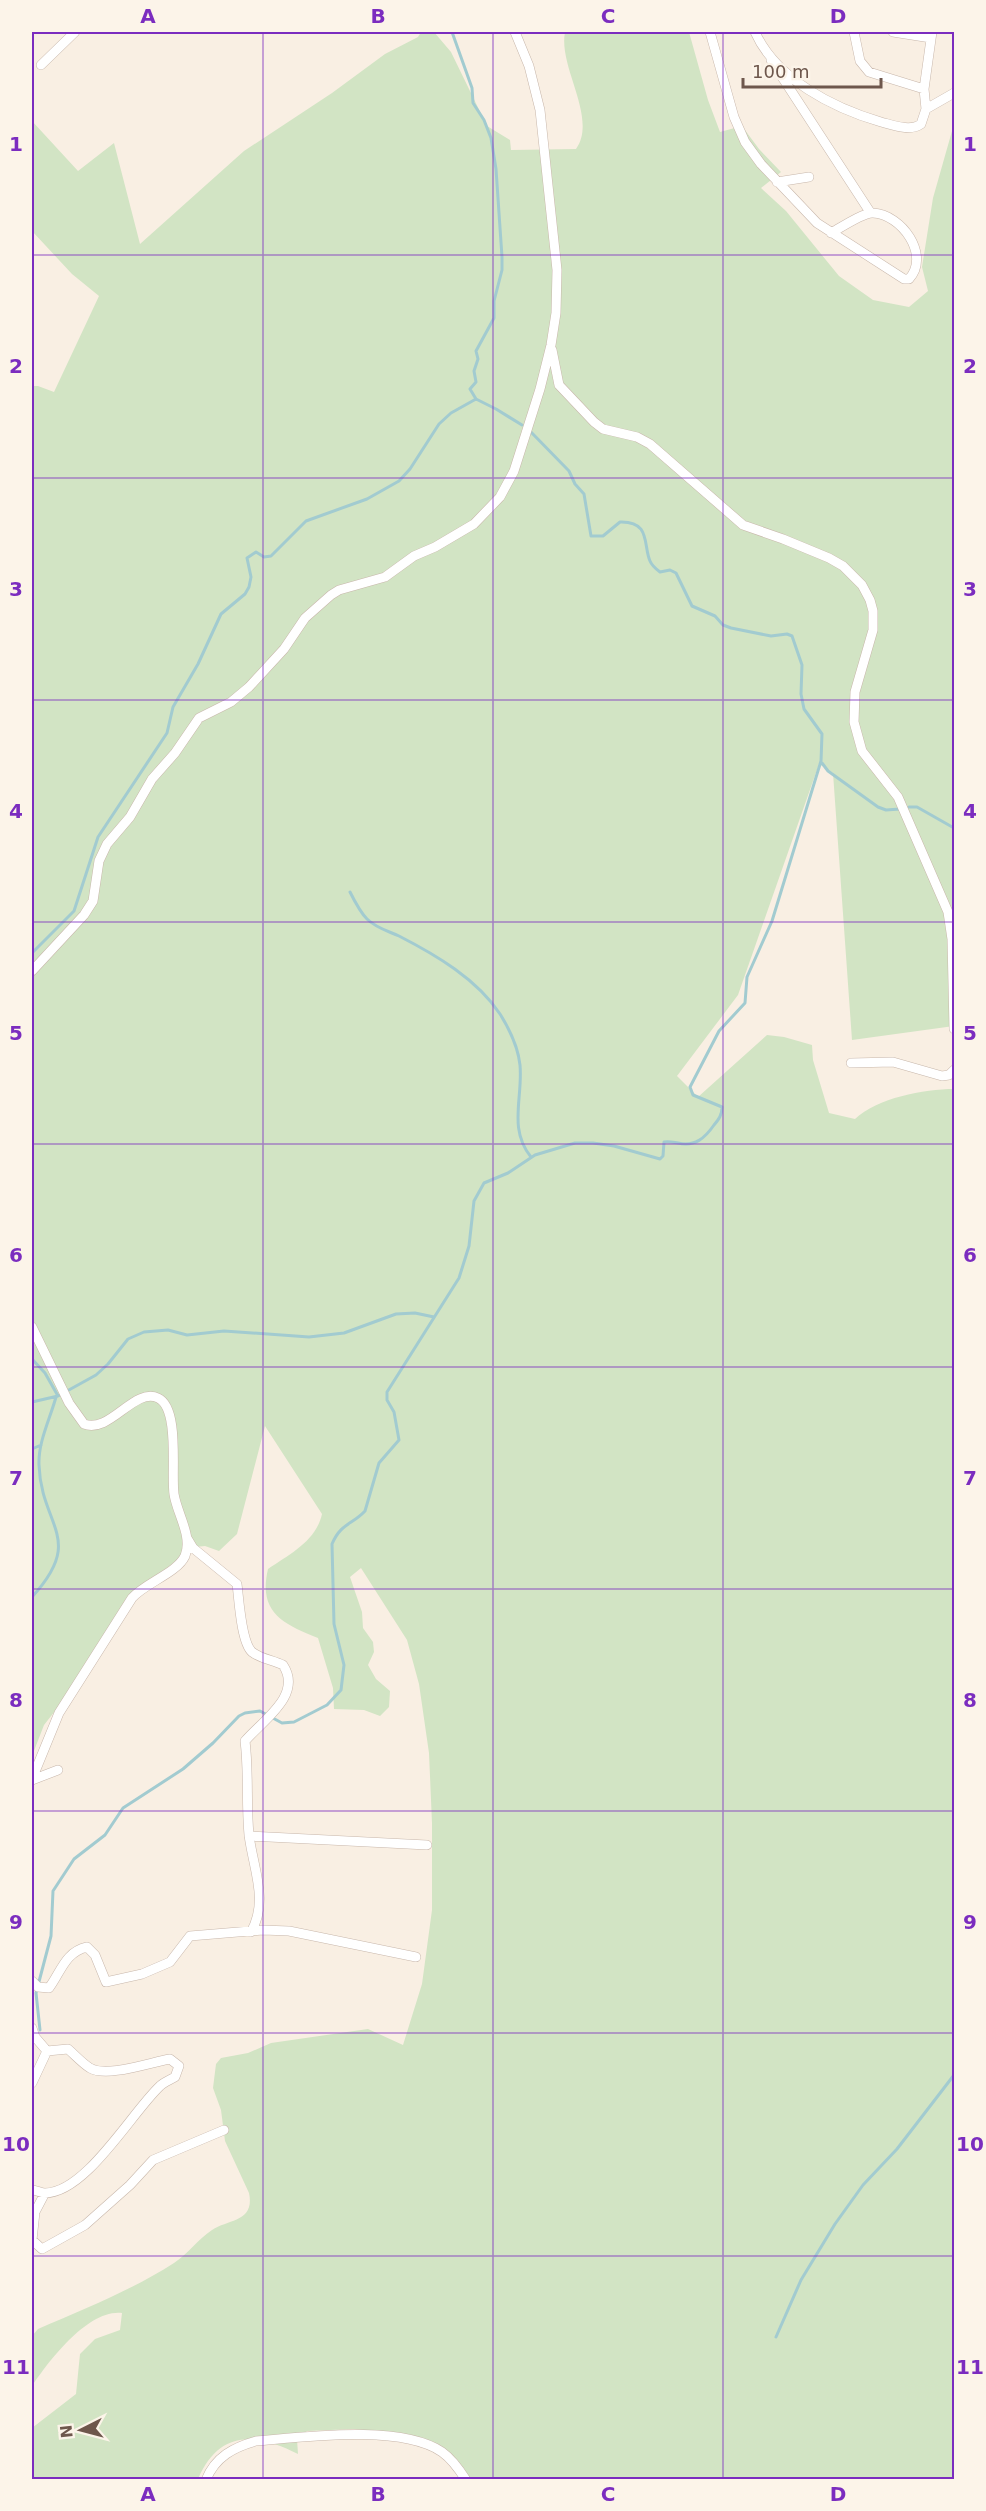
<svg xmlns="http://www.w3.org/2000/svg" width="986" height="2511" font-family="'DejaVu Sans',sans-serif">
  <rect width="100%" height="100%" fill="#f9efe3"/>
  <path fill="#d2e4c4" d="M421,32H434L451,52L487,126L510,140L511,150L576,149C598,118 558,67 565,32H689L708,100L720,132L742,126L759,149L781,172L761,188L786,211L839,276L873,300L909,307L928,291L922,267L933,198L954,124V1026L852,1040L833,773L819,764L738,995L677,1076L698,1097L767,1035L784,1037L812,1045L813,1060L829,1113L855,1119C877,1098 924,1089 954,1089V2479H459L450,2457L393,2433L354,2429L307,2431L297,2439L298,2454C256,2433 220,2429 198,2479H32V2428L76,2394L80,2354L95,2339L120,2330L122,2313C88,2309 49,2361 32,2386V2336L38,2329C84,2309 132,2290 174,2263C188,2254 198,2239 212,2230C229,2219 255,2222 249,2193L225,2141L221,2110L213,2088L216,2064L221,2058L248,2053L271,2043L368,2029L403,2045L422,1984L432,1910V1823L429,1753L419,1684L407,1640L361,1568L350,1577L362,1612L363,1628L373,1642L374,1652L368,1665L376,1679L390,1691L389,1707L380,1716L364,1710L334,1709L333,1688L318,1638C282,1624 258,1612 268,1569C290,1554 316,1541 322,1514L265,1426L237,1534L219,1551L205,1546L195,1547L142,1586L77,1683L44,1725L32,1756V386H38L54,392L99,296L72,274L32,231V121L78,171L114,143L140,244L244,151L332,93L385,54L418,37Z"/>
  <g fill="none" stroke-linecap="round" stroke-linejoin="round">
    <path stroke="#a2cbd0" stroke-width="3" d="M452,32L472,88L473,103L484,120L491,138L496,169L502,257V270L494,301V318L476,351L478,359L474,371L476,382L470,389L476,399L496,409L522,425
      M822,763L828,771L878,807L886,810L900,809
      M909,807H917L954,828
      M350,892C355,902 360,912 367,919C376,928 388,931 399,936C436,955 477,979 500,1014C510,1030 518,1046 520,1065C523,1098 508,1129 531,1157
      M32,953L74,911L98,837L167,733L173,707L198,664L221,614L245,594L249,587L251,577L247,558L256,552L264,557L271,556L306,521L367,499L399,481L410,469L439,424L451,413L476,399
      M32,1359L45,1373L58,1396
      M32,1402L58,1396L96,1375L108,1364L128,1339L144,1332L168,1330L187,1335L224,1331L309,1337L344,1333L396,1314L415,1313L434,1317
      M32,1449L41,1445
      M32,1597C86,1538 41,1527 39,1465C38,1442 50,1419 56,1397
      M40,2030L36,1993L51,1936L53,1891L74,1859L105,1835L123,1808L183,1769L213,1743L239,1716L245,1713L260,1711L282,1723L294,1722L327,1705L341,1690L344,1665L334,1624L332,1544C341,1523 352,1525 365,1511L379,1463L399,1440L394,1412L387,1400V1392L459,1278L469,1246L474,1201L484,1183L508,1173L535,1155L575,1143H593L614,1146L660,1159L663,1156L664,1142C669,1141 672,1142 678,1143C695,1147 705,1138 714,1125C719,1119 722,1115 722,1107L693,1095L690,1087L719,1031L745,1003L747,977L772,921L821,761L822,734L804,709L801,694L802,665L792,636L787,634L771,636L731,628L723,625L715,616L692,606L676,573L670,570L660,572C656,569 652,566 650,561C643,545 651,521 620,522L603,536H591L584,494L575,484L569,471L530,431
      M776,2337L801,2280L835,2224L863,2185L897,2149L954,2075"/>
    <defs>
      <path id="street" d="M710,32L734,117L745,142L761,164L817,223L904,279H909C931,255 901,214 873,213C864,212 840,228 831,233
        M755,32C776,79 833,108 881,122C893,125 910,132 921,124L926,109
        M854,32L860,61L869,72L924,89
        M893,32L931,38
        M932,32L924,89L926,109L954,93
        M771,60L870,212
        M41,65L75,32
        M777,182L809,177
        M552,350L559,385L594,422L603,429L637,437L650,444L743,525L783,539L829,558L843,566L862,585L870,600L873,611V630L855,692L854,722L862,751L898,797L948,912L952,939L954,1029
        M32,971L84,915L93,901L99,861L107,844L130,817L152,779L175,753L199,718L231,702L249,687L284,649L305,618L331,595L339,590L385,577L414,556L435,547L474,524L500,497L514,471L540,389L551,345L556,313L557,270L540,110L529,66L515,32
        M851,1063L893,1062L942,1076L949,1075L954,1070
        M32,1327L69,1403L84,1424C110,1434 134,1387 158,1398C180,1408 171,1473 174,1494C177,1514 193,1536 185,1556C177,1573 145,1583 132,1598L59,1713L32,1779
        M187,1538L193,1548L237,1584C239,1599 241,1642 252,1652C261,1659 273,1660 283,1665C303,1695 263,1720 245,1741C249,1772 246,1804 249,1835C253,1868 269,1901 251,1932
        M32,1780L58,1770
        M249,1836L427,1845
        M32,1981L38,1987L49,1988C61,1972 65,1952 87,1947L95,1955L106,1982L142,1974L170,1962L190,1936L263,1930L289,1931L416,1957
        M32,2028L35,2037L47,2051L32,2083
        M32,2190C36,2190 41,2193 45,2193C86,2193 132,2112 160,2086C164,2082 170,2080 175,2077L179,2066L170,2059C151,2062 107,2078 90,2068C82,2063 75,2055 68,2049L47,2051
        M45,2193L35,2212L32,2240L42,2249L85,2225L130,2185L153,2160L224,2130
        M206,2480C215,2457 234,2447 256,2441C304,2437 401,2424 442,2452C452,2459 459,2469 466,2480"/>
    </defs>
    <use href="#street" stroke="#c8b7ab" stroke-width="10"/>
    <use href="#street" stroke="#fff" stroke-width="9"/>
  </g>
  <path fill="none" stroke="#7b2cbf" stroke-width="1.5" stroke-opacity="0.55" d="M263,32V2480M493,32V2480M723,32V2480M32,255H954M32,478H954M32,700H954M32,922H954M32,1144H954M32,1367H954M32,1589H954M32,1811H954M32,2033H954M32,2256H954"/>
  <rect width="986" height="2511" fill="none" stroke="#fcf4e9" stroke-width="66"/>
  <g transform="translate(81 2430) rotate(264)" stroke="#fcf4e9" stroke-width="4.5" paint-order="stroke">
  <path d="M0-4.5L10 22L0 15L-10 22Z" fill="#6e574c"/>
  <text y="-9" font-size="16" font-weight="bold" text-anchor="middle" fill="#6e574c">N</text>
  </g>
  <path d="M743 78v9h138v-9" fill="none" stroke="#6e574c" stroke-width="3"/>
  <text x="752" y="78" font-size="18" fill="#6e574c" stroke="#fcf4e9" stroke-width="4.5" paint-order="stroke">100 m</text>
  <rect x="33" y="33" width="920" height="2445" fill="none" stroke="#7b2cbf" stroke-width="2"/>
  <g font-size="20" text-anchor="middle" font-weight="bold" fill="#7b2cbf">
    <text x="148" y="23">A</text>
    <text x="378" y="23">B</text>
    <text x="608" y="23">C</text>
    <text x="838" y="23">D</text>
    <text x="16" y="151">1</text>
    <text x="970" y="151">1</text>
    <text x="16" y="373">2</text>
    <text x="970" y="373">2</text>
    <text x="16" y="596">3</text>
    <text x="970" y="596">3</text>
    <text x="16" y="818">4</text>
    <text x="970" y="818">4</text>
    <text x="16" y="1040">5</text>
    <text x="970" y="1040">5</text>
    <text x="16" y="1262">6</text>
    <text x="970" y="1262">6</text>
    <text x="16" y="1485">7</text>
    <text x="970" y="1485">7</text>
    <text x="16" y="1707">8</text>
    <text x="970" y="1707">8</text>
    <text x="16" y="1929">9</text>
    <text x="970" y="1929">9</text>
    <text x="16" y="2151">10</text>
    <text x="970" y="2151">10</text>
    <text x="16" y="2374">11</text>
    <text x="970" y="2374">11</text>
    <text x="148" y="2501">A</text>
    <text x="378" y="2501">B</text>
    <text x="608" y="2501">C</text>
    <text x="838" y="2501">D</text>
  </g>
</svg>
